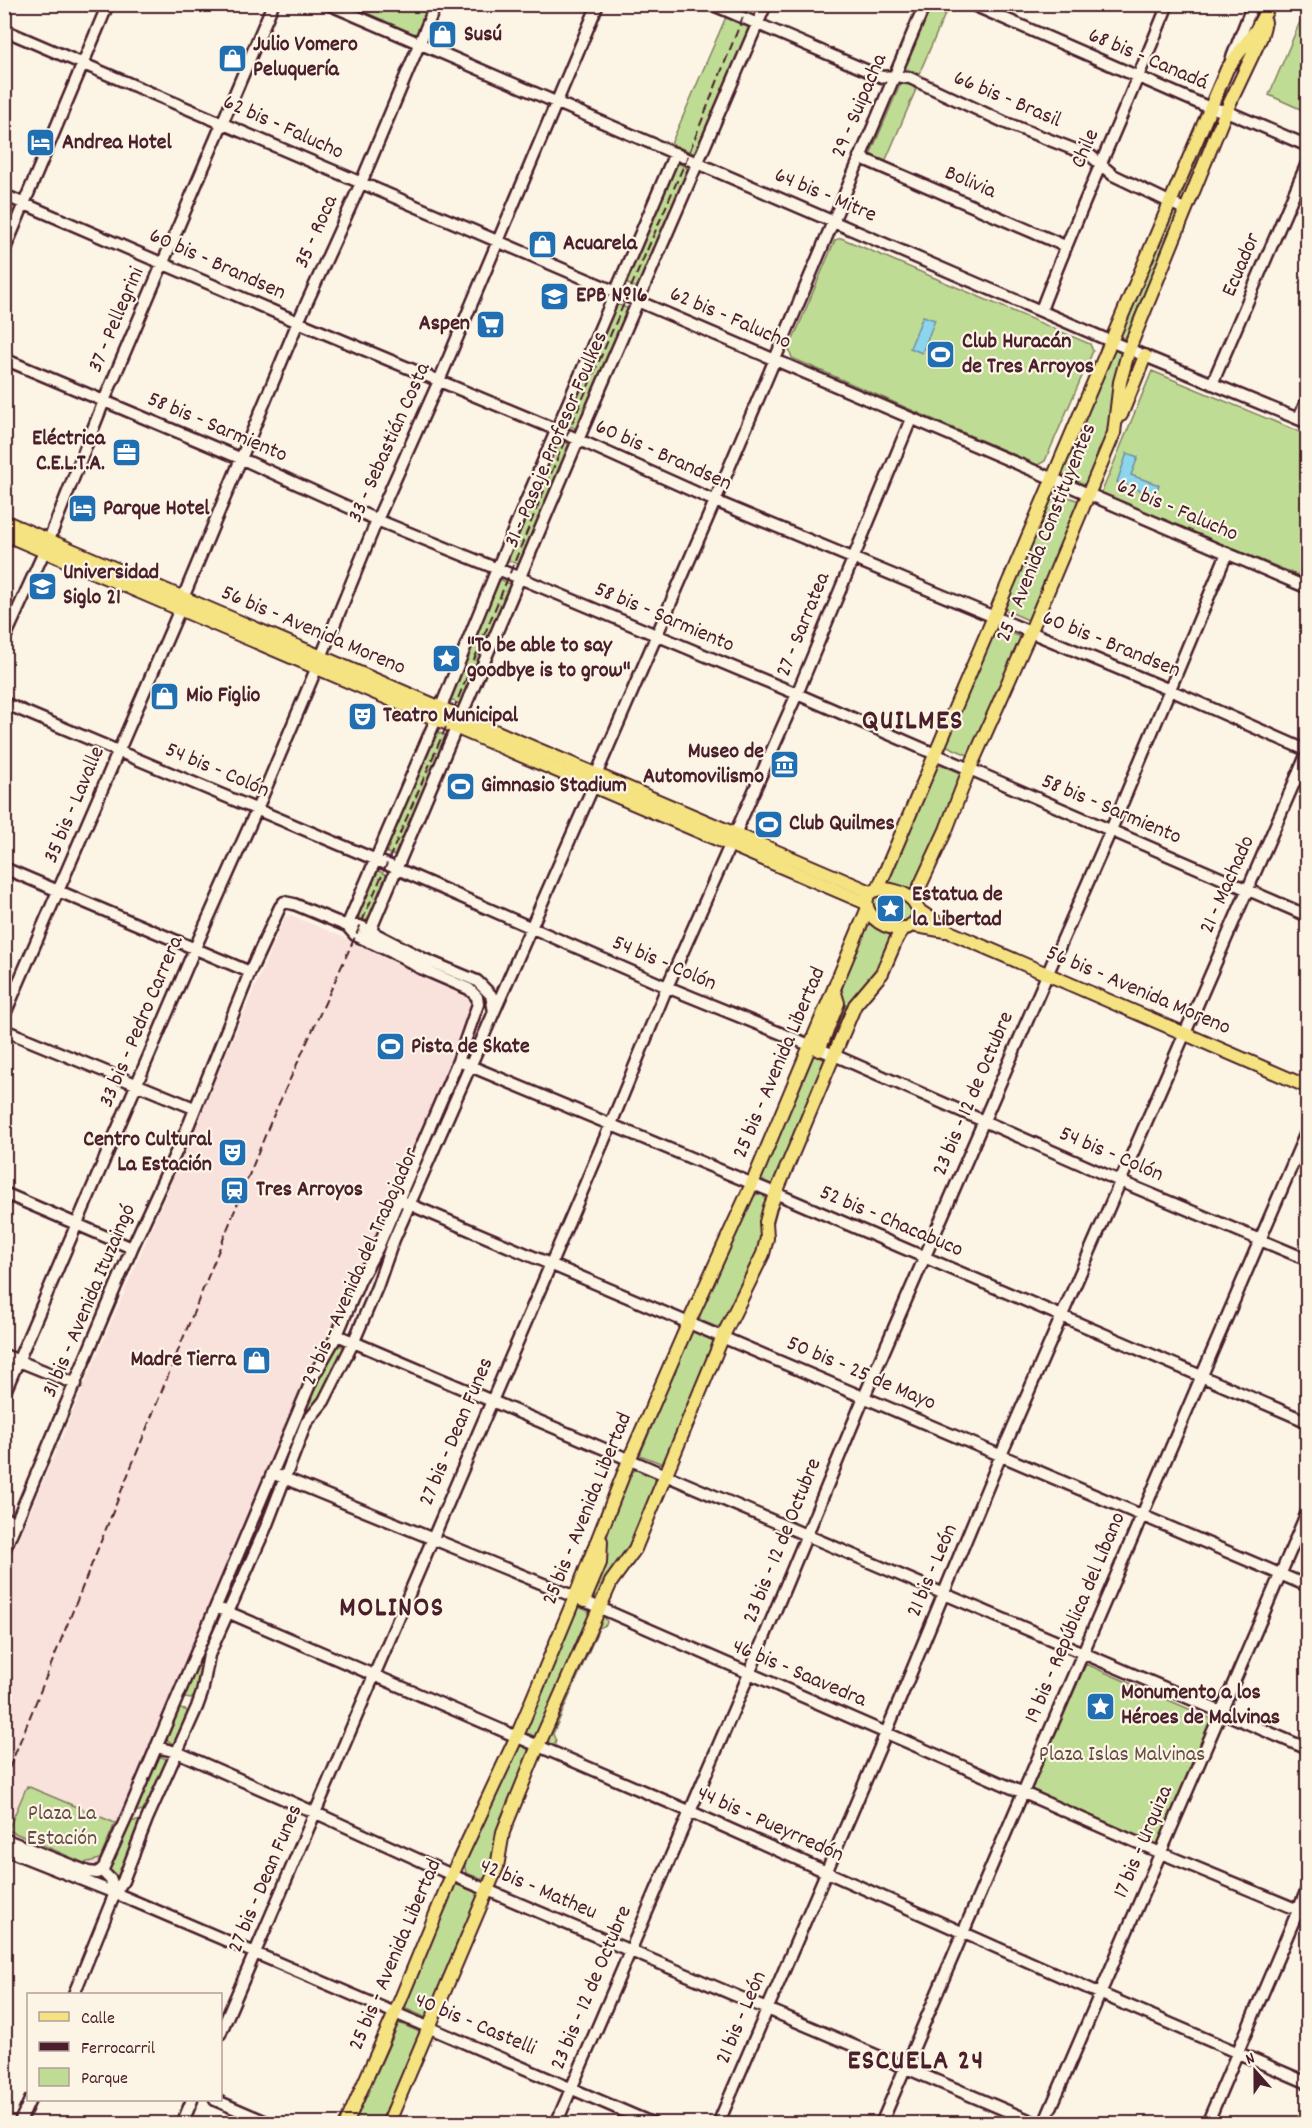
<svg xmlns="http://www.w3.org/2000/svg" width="1312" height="2128" font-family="Dekko,sans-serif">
  <rect width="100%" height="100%" fill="#fcf5e5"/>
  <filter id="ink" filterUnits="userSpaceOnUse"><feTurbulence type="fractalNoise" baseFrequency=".0167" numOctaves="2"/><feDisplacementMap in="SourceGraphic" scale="12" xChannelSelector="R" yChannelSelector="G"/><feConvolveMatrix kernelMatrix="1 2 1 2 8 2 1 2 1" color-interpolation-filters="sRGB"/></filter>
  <g filter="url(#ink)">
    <path fill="#f9e2dc" d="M290,915L399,960L419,973L466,993L472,1000V1006L465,1022L461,1042L376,1240L363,1263L333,1331L313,1364L209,1615L190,1653L102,1861L95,1867L88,1868L5,1834V1570L285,917Z"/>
    <path fill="#bfdc94" stroke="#847e60" stroke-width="1.5" d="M342,5H431L417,36Z
      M931,5H949L919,74L904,68Z
      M1305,10L1308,11L1307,112L1269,95Z
      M726,17L751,28L696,154L671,144Z
      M902,80L917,87L885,162L870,155Z
      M1213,116L1218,118L1183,201L1177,199Z
      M677,163L690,169L639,289L626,283Z
      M1173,210L1178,212L1125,339L1119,336Z
      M841,238L1090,344L1093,351L1045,461L1038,465L792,358L789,349L835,240Z
      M616,304L629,309L577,429L565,424Z
      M1116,349L1121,352L1122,355L1109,431L1086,485L1061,474L1113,351Z
      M1152,371L1307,435V579L1101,494Z
      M558,439L571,445L520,565L507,560Z
      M1053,491L1079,501L1028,620L1003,609Z
      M500,579L512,585L461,705L449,699Z
      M997,627L1023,638L970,756L945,745Z
      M437,732L450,737L398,857L385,852Z
      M937,763L963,774L912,892L887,881Z
      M377,870L389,876L369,920H360L357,913Z
      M879,893C894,896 909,898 913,915L910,920C895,926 880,916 870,906L873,895Z
      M872,923L893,934L878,970L856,995L833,1043L827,1047L825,1045L841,1003L843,982L864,928Z
      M814,1055L826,1060L772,1185L760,1180Z
      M759,1193L763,1194L766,1202L759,1248L723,1323L717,1327L702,1321L699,1317V1313L751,1198Z
      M691,1331L714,1341L663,1464L640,1455Z
      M340,1345L345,1349L322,1395L303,1419L283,1468L281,1467C290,1446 324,1354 340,1345Z
      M639,1469L654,1476L656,1484L633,1545L613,1568L598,1595L592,1598L590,1597L608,1533L628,1477L635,1470Z
      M578,1607L591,1612L537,1737L524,1732Z
      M218,1617L220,1618L205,1652L195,1695L191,1699L185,1698L184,1695Z
      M605,1617L607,1622L606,1625L599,1628L553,1734L556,1741L555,1744H549L548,1739L600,1618Z
      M1086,1664L1214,1720L1159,1845L1031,1790Z
      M179,1709L186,1710L188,1713L175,1743L173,1744L166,1739Z
      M521,1746L526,1747L530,1755L500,1819L492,1865L488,1875L482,1879L466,1873L464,1863L518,1747Z
      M160,1756L166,1759L167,1762L146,1812L137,1811L136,1809Z
      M27,1786L115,1823L100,1859L84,1863L8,1830Z
      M130,1821H139L141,1824L118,1879L108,1871Z
      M456,1884L479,1893L427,2018L404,2008Z
      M399,2023L422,2033L382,2123L354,2124Z"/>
    <path fill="#8bd6ec" stroke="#718d9f" stroke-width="1.5" d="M923,316L935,320L922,353L910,348Z
      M1127,453L1138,457L1131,475L1159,485L1155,496L1117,482Z"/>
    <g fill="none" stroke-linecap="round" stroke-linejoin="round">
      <defs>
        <path id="minor" d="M328,4L1145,356L1308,423
          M711,4L882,77L895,76L910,78L1006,123L1091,156L1113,175L1186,210
          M971,4L1210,108L1226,111L1308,146
          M4,30L1308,588
          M1231,60L1253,4
          M859,157L1065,246
          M4,195L298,322L557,430L715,501L1170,690L1308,751
          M4,251L108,4
          M1041,310C1080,207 1127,107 1168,4
          M4,359L242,459L377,520L520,578L797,694L1308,916
          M1212,384L1308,161
          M1298,419L1308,398
          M4,640L44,552L104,401L273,4
          M4,703L386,864L667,987L834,1055L1122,1182L1308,1260
          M4,868L250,972
          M347,926L436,719L497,569L675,153
          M369,942L373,924L578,440L766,4
          M4,1016L180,609L183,598L298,322L361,183L436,4
          M4,1030L194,1108
          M463,1063L775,1193L1308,1422
          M4,1193L132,1248
          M404,1202L1308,1586
          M337,1335L1308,1749
          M4,1355L76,1384
          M4,1394L195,948L257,809L317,667L377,520L439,381L598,4
          M272,1473L575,1597L1161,1853L1308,1914
          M4,1518L17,1523
          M4,1551L132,1248L189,1124L250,972L280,907L284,902L294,904L347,926H360L424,959L477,981L491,995L494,1012
          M216,1607L689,1811L1099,1993L1308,2083
          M156,1747L177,1752L316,1813L452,1875L1038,2124
          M4,1839L88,1872L97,1873L101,1870L111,1880L115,1893
          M4,1849L115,1893L654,2124
          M101,1870L104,1867L128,1814L313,1377L337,1335L360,1280L378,1247L458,1061L478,1004L477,997L469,989L418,967L402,957L355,935L347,926
          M74,1994L115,1893L123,1881L147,1819L197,1707L202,1693L209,1655L266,1527L306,1423L324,1401L354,1341L377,1287L392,1244L593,787L596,775L715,501L925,4
          M220,2034L611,1124L667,987L797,694L911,419
          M215,2100L271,2124
          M19,2124L30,2100
          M182,2124L192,2100
          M556,2124L749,1674L864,1397L1047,975L1111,830L1227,553
          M718,2124L886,1733L1001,1455L1308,751
          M881,2124L1308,1128
          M1044,2124L1308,1510
          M1207,2124L1308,1887"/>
        <path id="major" d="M1121,415L1145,356
          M4,521L871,892
          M4,534L866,903
          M878,889L1227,69L1256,30L1270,4
          M885,889C898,891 911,894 917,907C923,918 911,929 900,929C881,928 859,912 869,893L876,890Z
          M913,901L946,830L969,770L1030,633L1114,433L1120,382L1129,349L1226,111L1261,37L1265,22
          M918,910L952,933L1308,1087
          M911,925L945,931
          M819,1050L838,1003L835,993
          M584,1601L600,1563L601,1541
          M346,2124L395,2013L452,1875L517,1736L575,1597L629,1460L689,1322L752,1184L867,910
          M388,2124L497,1867L503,1832L538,1746L611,1582L635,1549L723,1336L763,1254L767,1238L766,1222L770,1207L855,1005L882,973L897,938L904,928"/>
      </defs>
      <use href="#minor" stroke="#4a1f2b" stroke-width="15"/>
      <use href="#major" stroke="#4a1f2b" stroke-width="16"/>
      <use href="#minor" stroke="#fcf5e5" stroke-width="10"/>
      <use href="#major" stroke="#f5e382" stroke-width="12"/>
      <path stroke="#4a1f2b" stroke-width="2" stroke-dasharray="9 4.5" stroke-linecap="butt" d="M4,1781L271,1121L360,926L452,713L567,435L687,158L748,4"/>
    </g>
  </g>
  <defs>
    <symbol id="shop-square" viewBox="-11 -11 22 22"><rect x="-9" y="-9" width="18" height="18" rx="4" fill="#1f6fb2" stroke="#fcf5e5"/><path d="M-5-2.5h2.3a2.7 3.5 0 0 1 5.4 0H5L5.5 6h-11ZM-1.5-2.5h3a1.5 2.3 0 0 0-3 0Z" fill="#fff"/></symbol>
    <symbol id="hotel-square" viewBox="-11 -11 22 22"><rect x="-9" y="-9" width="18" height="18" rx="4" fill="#1f6fb2" stroke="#fcf5e5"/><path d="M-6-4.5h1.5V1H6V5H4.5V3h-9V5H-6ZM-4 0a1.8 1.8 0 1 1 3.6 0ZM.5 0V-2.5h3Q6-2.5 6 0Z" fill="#fff"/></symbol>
    <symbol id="school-square" viewBox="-11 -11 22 22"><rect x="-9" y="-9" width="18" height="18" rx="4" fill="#1f6fb2" stroke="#fcf5e5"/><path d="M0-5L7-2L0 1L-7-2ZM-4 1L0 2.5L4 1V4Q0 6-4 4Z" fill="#fff"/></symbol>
    <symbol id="supermarket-square" viewBox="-11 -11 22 22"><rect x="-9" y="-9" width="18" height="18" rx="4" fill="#1f6fb2" stroke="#fcf5e5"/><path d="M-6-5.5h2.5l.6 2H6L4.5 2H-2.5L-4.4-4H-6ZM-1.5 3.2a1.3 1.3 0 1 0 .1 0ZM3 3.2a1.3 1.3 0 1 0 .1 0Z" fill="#fff"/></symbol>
    <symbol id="stadium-square" viewBox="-11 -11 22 22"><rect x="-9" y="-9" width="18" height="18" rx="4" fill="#1f6fb2" stroke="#fcf5e5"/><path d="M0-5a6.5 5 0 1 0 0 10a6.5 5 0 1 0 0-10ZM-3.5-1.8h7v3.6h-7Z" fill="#fff"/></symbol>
    <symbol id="office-square" viewBox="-11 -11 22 22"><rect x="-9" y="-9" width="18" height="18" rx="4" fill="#1f6fb2" stroke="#fcf5e5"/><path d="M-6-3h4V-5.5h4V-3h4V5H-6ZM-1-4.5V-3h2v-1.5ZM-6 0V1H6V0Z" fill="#fff"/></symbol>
    <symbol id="university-square" viewBox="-11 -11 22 22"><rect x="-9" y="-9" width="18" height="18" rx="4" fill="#1f6fb2" stroke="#fcf5e5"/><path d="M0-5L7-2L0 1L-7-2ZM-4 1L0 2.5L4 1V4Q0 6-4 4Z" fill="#fff"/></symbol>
    <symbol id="sight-square" viewBox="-11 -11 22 22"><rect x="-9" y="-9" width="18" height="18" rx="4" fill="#1f6fb2" stroke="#fcf5e5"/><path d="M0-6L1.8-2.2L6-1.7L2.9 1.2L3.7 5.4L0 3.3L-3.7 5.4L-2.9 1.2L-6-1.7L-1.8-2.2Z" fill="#fff"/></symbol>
    <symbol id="theatre-square" viewBox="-11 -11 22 22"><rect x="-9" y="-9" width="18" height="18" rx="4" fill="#1f6fb2" stroke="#fcf5e5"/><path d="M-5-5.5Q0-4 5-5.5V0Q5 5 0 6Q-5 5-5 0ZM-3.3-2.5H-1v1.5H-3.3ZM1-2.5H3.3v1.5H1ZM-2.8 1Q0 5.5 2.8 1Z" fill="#fff"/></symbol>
    <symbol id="museum-square" viewBox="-11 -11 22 22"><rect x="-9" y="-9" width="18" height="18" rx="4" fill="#1f6fb2" stroke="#fcf5e5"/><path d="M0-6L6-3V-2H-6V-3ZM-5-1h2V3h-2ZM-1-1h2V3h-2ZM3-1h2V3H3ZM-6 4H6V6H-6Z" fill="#fff"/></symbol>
    <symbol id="station-square" viewBox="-11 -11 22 22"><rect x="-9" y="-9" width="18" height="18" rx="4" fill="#1f6fb2" stroke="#fcf5e5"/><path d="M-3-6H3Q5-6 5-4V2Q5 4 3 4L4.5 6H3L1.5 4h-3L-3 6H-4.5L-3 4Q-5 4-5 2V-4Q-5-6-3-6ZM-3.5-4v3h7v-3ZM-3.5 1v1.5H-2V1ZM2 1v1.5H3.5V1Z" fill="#fff"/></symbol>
  </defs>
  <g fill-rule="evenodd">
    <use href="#shop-square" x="426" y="18" width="33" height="33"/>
    <use href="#shop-square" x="216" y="42" width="33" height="33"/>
    <use href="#hotel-square" x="24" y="126" width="33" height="33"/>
    <use href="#shop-square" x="526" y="228" width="33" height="33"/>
    <use href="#school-square" x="538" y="280" width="33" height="33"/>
    <use href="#supermarket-square" x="474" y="308" width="33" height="33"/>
    <use href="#stadium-square" x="924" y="338" width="33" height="33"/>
    <use href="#office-square" x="110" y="436" width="33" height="33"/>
    <use href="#hotel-square" x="66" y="492" width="33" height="33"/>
    <use href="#university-square" x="26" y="570" width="33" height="33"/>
    <use href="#sight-square" x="430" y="642" width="33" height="33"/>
    <use href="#shop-square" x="148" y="680" width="33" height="33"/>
    <use href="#theatre-square" x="346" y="700" width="33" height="33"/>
    <use href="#museum-square" x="768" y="748" width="33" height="33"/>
    <use href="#stadium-square" x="444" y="770" width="33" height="33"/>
    <use href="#stadium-square" x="752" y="808" width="33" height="33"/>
    <use href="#sight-square" x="874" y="892" width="33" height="33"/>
    <use href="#stadium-square" x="374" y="1030" width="33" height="33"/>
    <use href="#theatre-square" x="216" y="1136" width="33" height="33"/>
    <use href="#station-square" x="218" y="1174" width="33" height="33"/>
    <use href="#shop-square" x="240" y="1344" width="33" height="33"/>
    <use href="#sight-square" x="1084" y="1690" width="33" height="33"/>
  </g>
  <g text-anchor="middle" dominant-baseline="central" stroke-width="4.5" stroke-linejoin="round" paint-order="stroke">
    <g font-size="22" font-weight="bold" fill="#4a1f2b" stroke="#fcf5e5" text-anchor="start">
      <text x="464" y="35">Susú</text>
      <text x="253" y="45">Julio Vomero<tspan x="253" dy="25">Peluquería</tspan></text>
      <text x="62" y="143">Andrea Hotel</text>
      <text x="563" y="244">Acuarela</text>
      <text x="576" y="296">EPB Nº16</text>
      <text x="470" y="324" text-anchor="end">Aspen</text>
      <text x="962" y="342">Club Huracán<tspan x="962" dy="25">de Tres Arroyos</tspan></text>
      <text x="105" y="439" text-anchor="end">Eléctrica<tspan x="105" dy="25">C.E.L.T.A.</tspan></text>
      <text x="103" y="509">Parque Hotel</text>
      <text x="63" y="573">Universidad<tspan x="63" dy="25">Siglo 21</tspan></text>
      <text x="467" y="646">"To be able to say<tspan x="467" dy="25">goodbye is to grow"</tspan></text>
      <text x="186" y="696">Mio Figlio</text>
      <text x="383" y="716">Teatro Municipal</text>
      <text x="764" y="752" text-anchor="end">Museo de<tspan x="764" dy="25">Automovilismo</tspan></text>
      <text x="481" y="786">Gimnasio Stadium</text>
      <text x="789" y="824">Club Quilmes</text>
      <text x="912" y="895">Estatua de<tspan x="912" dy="25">la Libertad</tspan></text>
      <text x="411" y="1047">Pista de Skate</text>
      <text x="212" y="1140" text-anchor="end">Centro Cultural<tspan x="212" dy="25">La Estación</tspan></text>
      <text x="256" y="1190">Tres Arroyos</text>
      <text x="236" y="1360" text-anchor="end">Madre Tierra</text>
      <text x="1121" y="1693">Monumento a los<tspan x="1121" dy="25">Héroes de Malvinas</tspan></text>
    </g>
    <g font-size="22" fill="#4a1f2b" stroke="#fcf5e5">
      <text transform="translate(1148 60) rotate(23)">68 bis - Canadá</text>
      <text transform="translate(1007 100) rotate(23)">66 bis - Brasil</text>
      <text transform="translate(860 106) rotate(-67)">29 - Suipacha</text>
      <text transform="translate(283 128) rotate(24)">62 bis - Falucho</text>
      <text transform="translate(1086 149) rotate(-67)">Chile</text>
      <text transform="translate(970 183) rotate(23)">Bolivia</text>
      <text transform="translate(825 196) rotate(23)">64 bis - Mitre</text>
      <text transform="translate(317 232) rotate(-66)">35 - Roca</text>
      <text transform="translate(217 265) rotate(24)">60 bis - Brandsen</text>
      <text transform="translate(1242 265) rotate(-67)">Ecuador</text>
      <text transform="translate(730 319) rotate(23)">62 bis - Falucho</text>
      <text transform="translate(117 320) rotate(-67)">37 - Pellegrini</text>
      <text transform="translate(217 428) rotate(23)">58 bis - Sarmiento</text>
      <text transform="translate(557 440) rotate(-67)">31 - Pasaje Profesor Foulkes</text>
      <text transform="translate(390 443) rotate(-66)">33 - Sebastián Costa</text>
      <text transform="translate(663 456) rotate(24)">60 bis - Brandsen</text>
      <text transform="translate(1177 511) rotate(23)">62 bis - Falucho</text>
      <text transform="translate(1047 533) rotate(-68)">25 - Avenida Constituyentes</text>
      <text transform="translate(664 618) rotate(23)">58 bis - Sarmiento</text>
      <text transform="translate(804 625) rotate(-68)">27 - Sarratea</text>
      <text transform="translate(313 631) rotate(23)">56 bis - Avenida Moreno</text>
      <text transform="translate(1111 645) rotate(22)">60 bis - Brandsen</text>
      <text transform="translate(217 771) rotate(23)">54 bis - Colón</text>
      <text transform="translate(75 805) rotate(-67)">35 bis - Lavalle</text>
      <text transform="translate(1111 810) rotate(23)">58 bis - Sarmiento</text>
      <text transform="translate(1228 885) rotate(-66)">21 - Machado</text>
      <text transform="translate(664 964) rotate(23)">54 bis - Colón</text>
      <text transform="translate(1138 991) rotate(23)">56 bis - Avenida Moreno</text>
      <text transform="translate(142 1022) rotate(-67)">33 bis - Pedro Carrera</text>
      <text transform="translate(780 1063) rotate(-67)">25 bis - Avenida Libertad</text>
      <text transform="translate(974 1094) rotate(-67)">23 bis - 12 de Octubre</text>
      <text transform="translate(1111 1155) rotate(23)">54 bis - Colón</text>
      <text transform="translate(891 1222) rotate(23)">52 bis - Chacabuco</text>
      <text transform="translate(361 1267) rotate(-66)">29 bis - Avenida del Trabajador</text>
      <text transform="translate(90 1301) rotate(-67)">31 bis - Avenida Ituzaingó</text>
      <text transform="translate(861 1374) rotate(23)">50 bis - 25 de Mayo</text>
      <text transform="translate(457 1432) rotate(-67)">27 bis - Dean Funes</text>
      <text transform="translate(588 1509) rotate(-68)">25 bis - Avenida Libertad</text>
      <text transform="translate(783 1541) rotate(-68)">23 bis - 12 de Octubre</text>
      <text transform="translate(933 1571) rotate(-67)">21 bis - León</text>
      <text transform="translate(1076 1618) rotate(-67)">19 bis - República del Líbano</text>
      <text transform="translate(799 1674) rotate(23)">46 bis - Saavedra</text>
      <text transform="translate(770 1825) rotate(24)">44 bis - Pueyrredón</text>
      <text transform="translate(1144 1842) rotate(-67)">17 bis - Urquiza</text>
      <text transform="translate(266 1879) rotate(-67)">27 bis - Dean Funes</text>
      <text transform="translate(538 1890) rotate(23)">42 bis - Matheu</text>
      <text transform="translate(396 1955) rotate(-67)">25 bis - Avenida Libertad</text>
      <text transform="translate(592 1988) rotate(-67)">23 bis - 12 de Octubre</text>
      <text transform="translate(742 2018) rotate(-67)">21 bis - León</text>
      <text transform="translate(475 2025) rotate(23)">40 bis - Castelli</text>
    </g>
    <g font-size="22" fill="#674e45" stroke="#fcf5e5">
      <text x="1122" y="1755">Plaza Islas Malvinas</text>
      <text x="62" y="1814">Plaza La<tspan x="62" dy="25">Estación</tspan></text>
    </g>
    <g font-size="28" font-weight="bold" letter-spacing="1.5" fill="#4a1f2b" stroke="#fcf5e5">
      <text x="913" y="723">QUILMES</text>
      <text x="392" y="1610">MOLINOS</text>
      <text x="916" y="2063">ESCUELA 24</text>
    </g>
  </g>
  <rect width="1312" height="2128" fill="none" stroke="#fcf5e5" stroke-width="24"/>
  <rect x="12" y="12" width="1288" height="2104" fill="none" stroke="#4a1f2b" stroke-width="2" filter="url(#ink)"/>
  <rect x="27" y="1993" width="195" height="108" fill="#fcf5e5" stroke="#b59f9b" stroke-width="1.5"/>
  <rect x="39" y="2012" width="30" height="9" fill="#f5e382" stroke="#b59f9b" stroke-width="1.5"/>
  <text x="81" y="2023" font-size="18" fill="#4a1f2b">Calle</text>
  <rect x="39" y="2042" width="30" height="9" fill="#4a1f2b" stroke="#b59f9b" stroke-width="1.5"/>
  <text x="81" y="2053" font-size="18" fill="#4a1f2b">Ferrocarril</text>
  <rect x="39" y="2068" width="30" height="18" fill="#bfdc94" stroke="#b59f9b" stroke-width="1.5"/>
  <text x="81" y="2083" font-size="18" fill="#4a1f2b">Parque</text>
  <g transform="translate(1255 2071) rotate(339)" stroke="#fcf5e5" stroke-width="4.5" paint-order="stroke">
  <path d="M0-4.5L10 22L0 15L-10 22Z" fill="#4a1f2b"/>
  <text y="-9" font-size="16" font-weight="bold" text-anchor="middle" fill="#4a1f2b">N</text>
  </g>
</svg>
